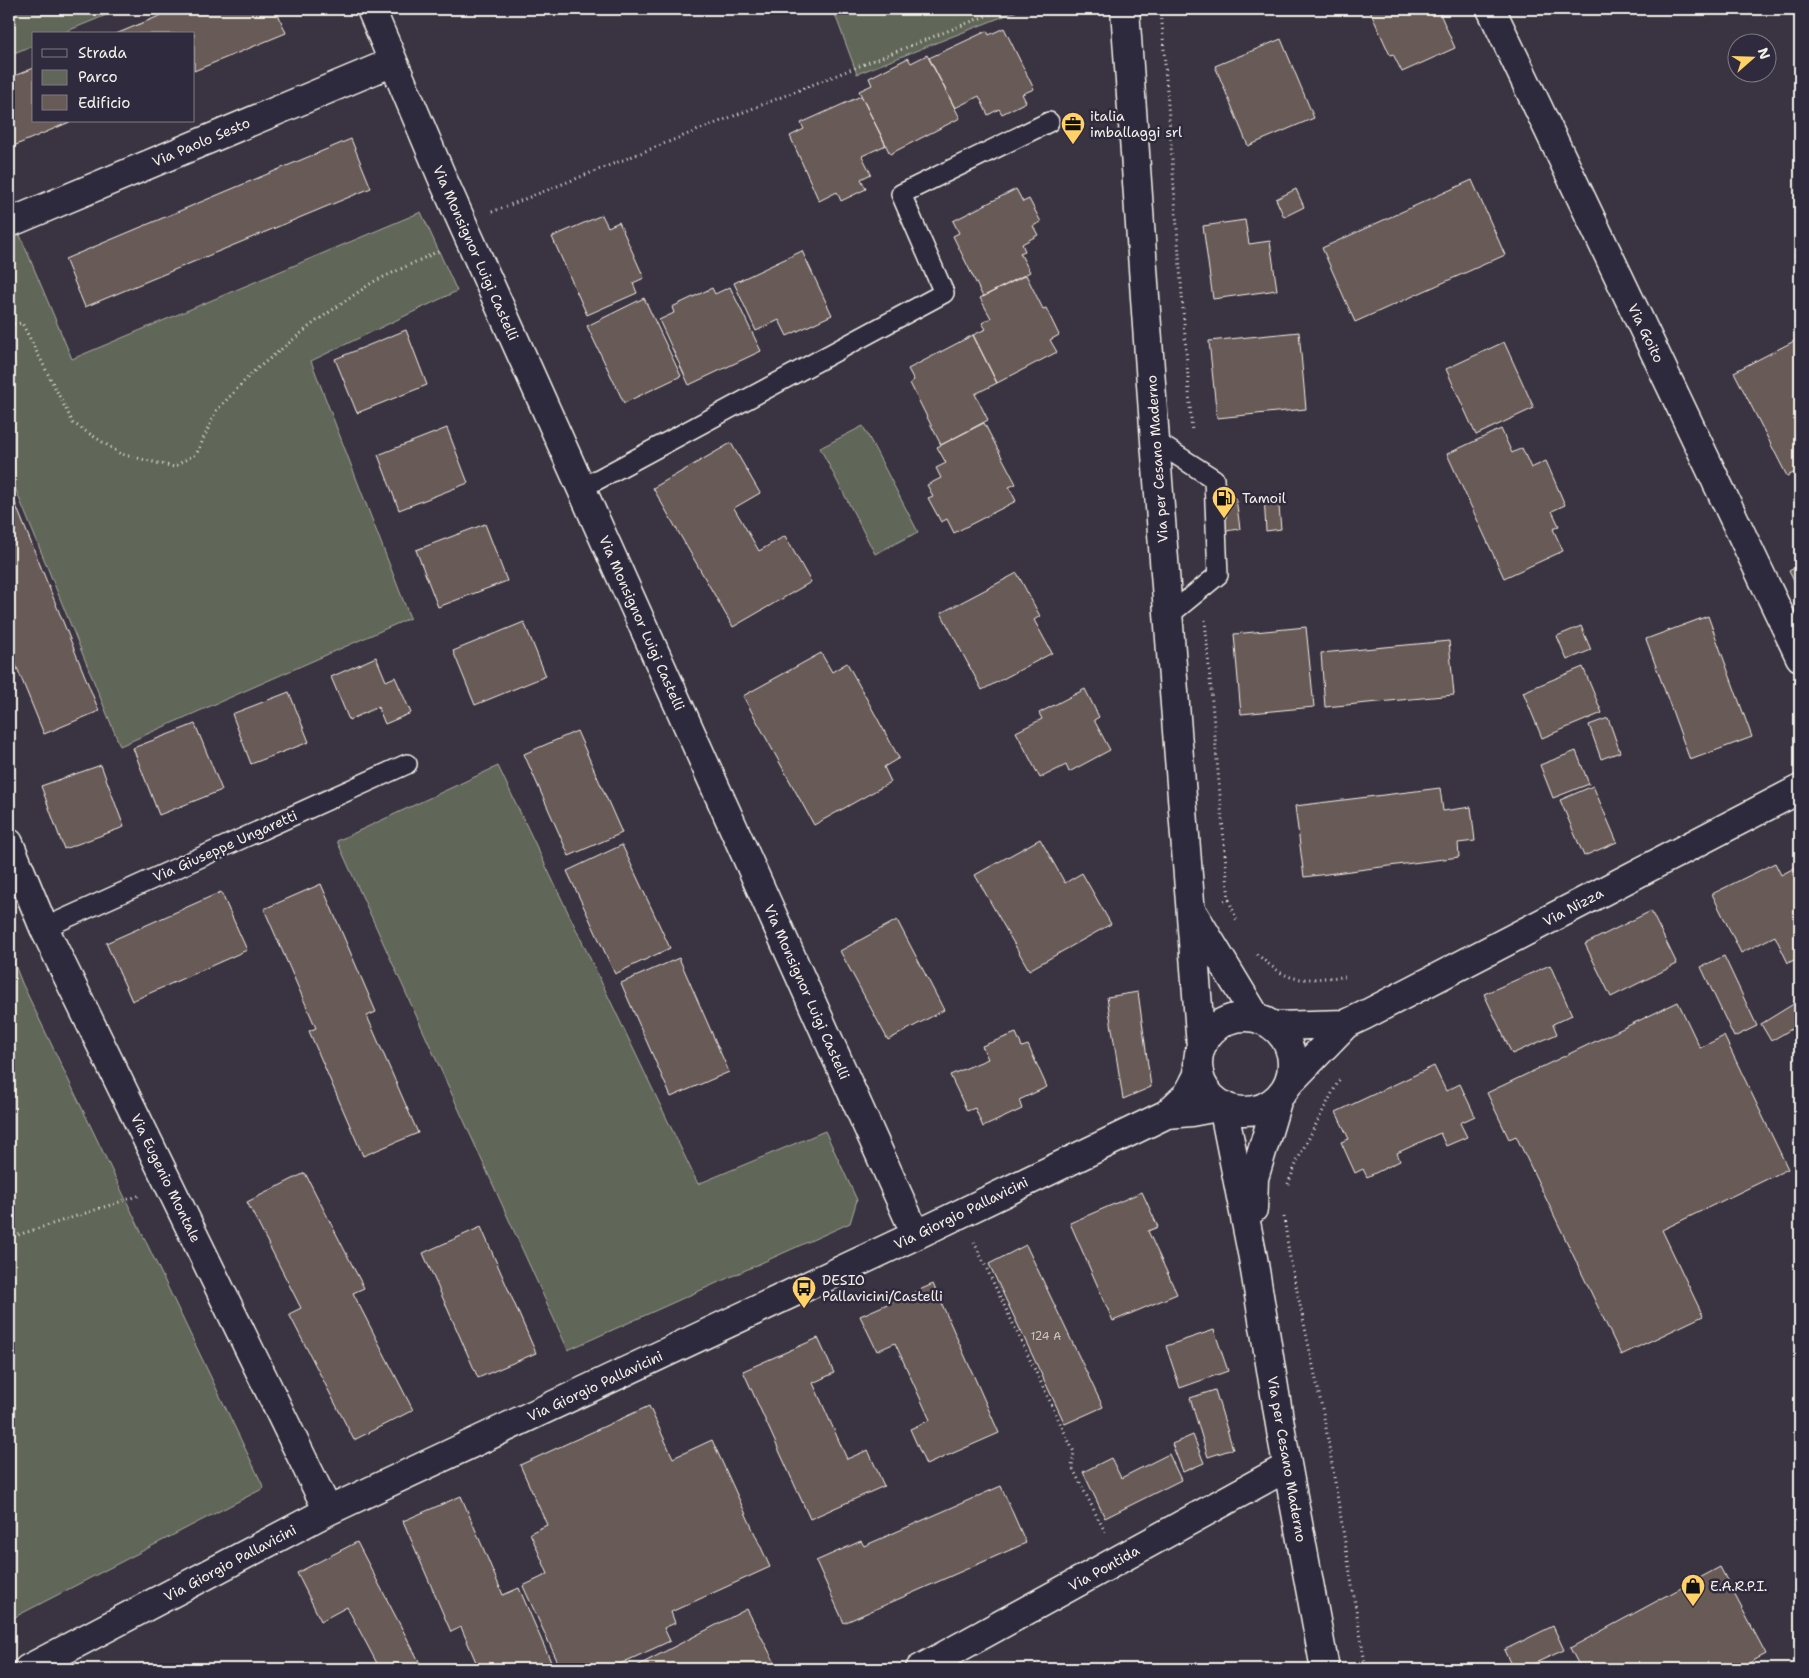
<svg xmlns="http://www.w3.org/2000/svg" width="1809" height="1678" font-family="'Shantell Sans',sans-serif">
  <rect width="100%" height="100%" fill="#3a3442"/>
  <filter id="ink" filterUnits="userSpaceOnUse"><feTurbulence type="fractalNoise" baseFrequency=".02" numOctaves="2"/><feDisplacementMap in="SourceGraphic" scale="10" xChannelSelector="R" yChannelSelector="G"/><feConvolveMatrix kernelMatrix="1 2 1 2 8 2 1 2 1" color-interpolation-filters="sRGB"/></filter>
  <g filter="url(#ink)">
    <path fill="#606659" stroke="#aaaca0" d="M9,9H121L60,34H34V45L9,55Z
      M833,9H1022L857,74Z
      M9,209L72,359L421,212L457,291L311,361L410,618L120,746L9,473Z
      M863,426L918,532L875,554L820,448Z
      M498,766L698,1184L825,1131L857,1200L850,1223L568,1350L337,841Z
      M9,950L22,983L264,1488L9,1620Z"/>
    <path fill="#685a57" stroke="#f4f1e8" d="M176,9H276L286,33L194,71V34H116Z
      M1369,9H1438L1455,48L1402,72L1393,54L1390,55Z
      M1004,28L1034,89L1022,94L1026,102L1002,114L999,109L988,115L979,96L955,108L929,58L987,31L989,35Z
      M1281,39L1314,118L1248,146L1215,66Z
      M927,55L960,118L890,154L859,91L872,85L869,78L908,58L911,63Z
      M34,68V121H72L9,148V78Z
      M861,96L886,145L862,156L871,174L861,179L866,189L841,201L837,192L819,201L790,136L804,129L801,123Z
      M351,139L371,188L85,307L65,259Z
      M1472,180L1505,255L1355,322L1322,248Z
      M1016,189L1023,202L1029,199L1041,222L1033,226L1038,235L1022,244L1025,251L1020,253L1030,272L983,297L953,236L959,233L953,221Z
      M1296,189L1304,207L1284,217L1276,199Z
      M602,215L608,227L619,222L644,278L633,283L637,293L587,315L552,237Z
      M1245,220L1249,244L1270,241L1277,290L1213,299L1203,226Z
      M802,251L832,315L787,336L779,320L756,331L734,283Z
      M1026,275L1043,309L1046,308L1059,335L1050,340L1057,352L997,383L973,335L986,329L982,323L991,318L980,298Z
      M730,287L761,351L689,385L659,320L674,313L672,307L712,288L715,294Z
      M644,298L681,376L624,403L587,326Z
      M406,330L427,385L357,413L335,359Z
      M1299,332L1306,409L1217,418L1209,341Z
      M973,335L997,383L975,394L988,420L941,445L910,383L914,380L908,369Z
      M1800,338V470L1787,476L1734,372Z
      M1504,342L1534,408L1476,435L1446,369Z
      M984,423L1016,484L1009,487L1016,501L954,533L947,519L941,522L928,498L933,496L927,485L941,478L936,468L946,463L937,447Z
      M447,428L468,483L399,510L378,455Z
      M1501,429L1512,453L1522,448L1531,468L1546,461L1565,505L1552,511L1559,526L1553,529L1563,551L1504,578L1447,454Z
      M731,443L760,493L734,508L759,551L785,536L811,582L733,627L653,488Z
      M9,488L99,711L44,734L9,648Z
      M1278,495L1281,529L1266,531L1264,496Z
      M1236,498L1240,529L1210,533L1207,501Z
      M485,524L507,581L438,607L416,550Z
      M1800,565V593L1789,571Z
      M1017,573L1040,616L1034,620L1052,653L982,690L941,613Z
      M1708,616L1752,737L1690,760L1646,639Z
      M524,622L546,676L475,705L453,651Z
      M1581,626L1591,650L1567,660L1557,636Z
      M1306,627L1314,707L1241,714L1234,634Z
      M1449,641L1454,695L1325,707L1321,653Z
      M821,653L832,672L847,663L899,758L884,767L891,782L814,825L743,696Z
      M376,657L386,681L395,677L411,713L385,724L378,707L349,720L331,677Z
      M1583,667L1602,713L1542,738L1523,692Z
      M1085,689L1099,717L1094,720L1110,750L1069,772L1066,765L1040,778L1016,732L1042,719L1039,713Z
      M289,692L309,742L251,764L232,714Z
      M1608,718L1620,752L1601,759L1589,725Z
      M195,724L222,790L159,815L133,748Z
      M577,731L622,833L569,856L524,754Z
      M1576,751L1589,784L1553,798L1540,765Z
      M101,765L124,827L64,849L41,786Z
      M1593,786L1617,842L1584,856L1560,800Z
      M1440,788L1443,811L1471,807L1475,841L1458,843L1459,857L1304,877L1295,806Z
      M1040,839L1065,883L1082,873L1111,924L1029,970L975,875Z
      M622,845L670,948L615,974L567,871Z
      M1775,863L1781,875L1800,865V957L1788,963L1775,936L1741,953L1712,894Z
      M321,884L376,1012L367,1016L418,1133L363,1156L309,1031L316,1028L264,909Z
      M221,892L247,950L132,1001L106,943Z
      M1651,911L1677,964L1611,997L1585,944Z
      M897,920L944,1010L888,1040L840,951Z
      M1724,956L1757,1026L1734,1037L1701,967Z
      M679,958L729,1072L671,1097L621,983Z
      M1550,965L1572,1015L1553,1024L1557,1034L1512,1054L1484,994Z
      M1138,992L1151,1087L1123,1099L1107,997Z
      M1800,1000V1024L1771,1041L1761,1024Z
      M1678,1002L1700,1048L1724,1036L1788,1169L1662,1230L1703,1316L1621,1355L1516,1136L1509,1139L1487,1093Z
      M1016,1033L1022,1047L1028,1045L1047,1087L1019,1100L1022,1109L983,1127L975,1108L967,1111L950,1075L988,1059L982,1046Z
      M1434,1066L1446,1091L1460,1084L1475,1116L1460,1123L1467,1137L1446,1146L1440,1133L1397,1153L1400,1161L1367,1177L1363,1169L1355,1173L1341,1142L1349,1139L1336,1112Z
      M305,1173L364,1288L353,1293L413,1410L354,1440L289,1314L301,1308L247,1202Z
      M1142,1192L1158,1227L1148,1231L1177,1294L1113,1321L1070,1223Z
      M481,1227L536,1353L478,1378L423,1253Z
      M1026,1245L1103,1407L1065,1424L989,1264Z
      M933,1284L999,1433L926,1465L910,1429L930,1420L895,1343L877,1351L860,1316Z
      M1214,1330L1228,1371L1180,1388L1166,1346Z
      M818,1338L834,1373L813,1383L847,1459L868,1450L884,1486L810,1519L743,1371Z
      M1215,1390L1233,1449L1208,1457L1190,1398Z
      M649,1406L673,1458L712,1440L770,1567L671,1612L675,1623L664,1628L670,1641L609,1669H561L523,1586L548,1574L530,1533L547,1525L520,1465Z
      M1193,1435L1204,1463L1183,1472L1172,1444Z
      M1169,1454L1181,1480L1105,1518L1083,1472L1111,1458L1121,1478Z
      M1001,1486L1026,1543L844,1623L816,1561L861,1541L864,1546Z
      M461,1496L503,1595L519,1588L554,1669H479L461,1627L451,1632L403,1521Z
      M357,1542L423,1669H380L347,1607L321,1621L297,1573Z
      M1720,1567L1766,1654L1738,1669H1581L1570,1648Z
      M747,1609L776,1665L767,1669H638L637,1666Z
      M1553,1626L1564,1650L1522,1669H1513L1504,1650Z"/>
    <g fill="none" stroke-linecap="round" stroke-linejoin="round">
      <defs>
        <path id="service" d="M1155,441L1214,479L1218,575L1168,616
          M582,488L944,293L901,194L1049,122
          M44,928L407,764"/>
        <path id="minor" d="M371,9L444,182L916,1235
          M1491,9L1800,657
          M9,223L393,62
          M9,843L44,928L328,1511
          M1275,1026L1346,1024L1363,1016L1800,789
          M1288,1084L1346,1024
          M1167,1114L1191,1112L1223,1106
          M28,1669L328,1511L916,1235L1167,1114L1188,1094L1199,1073
          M920,1669L1287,1467"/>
        <path id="secondary" d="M1125,9L1155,441L1201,1047
          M1193,913L1256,1017
          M1198 1064a47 47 0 1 1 94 0a47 47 0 1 1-94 0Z
          M1223,1106L1253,1258L1282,1437L1325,1669
          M1253,1209L1254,1178L1278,1098"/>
      </defs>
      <use href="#service" stroke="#f4f1e8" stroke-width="22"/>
      <use href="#minor" stroke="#f4f1e8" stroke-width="31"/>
      <use href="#secondary" stroke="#f4f1e8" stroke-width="31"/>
      <path stroke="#f4f1e8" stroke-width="3" stroke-dasharray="1 4" stroke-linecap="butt" d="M1161,9L1192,432
        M492,212L1003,9
        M9,325L22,323L73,423L121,454L174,467L197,453L216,411L253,372L315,322L373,282L441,250
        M1205,620L1229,900L1223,901
        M1229,900L1237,921
        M1257,954C1294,988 1300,978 1345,977
        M1288,1184L1298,1159L1340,1078
        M1284,1217L1289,1253L1325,1422L1366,1669
        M9,1238L141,1195
        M974,1242L1074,1452L1072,1467L1105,1532
        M1357,1665L1363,1669"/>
      <use href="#service" stroke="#2f2a3d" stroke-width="19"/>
      <use href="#minor" stroke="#2f2a3d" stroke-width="28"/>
      <use href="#secondary" stroke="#2f2a3d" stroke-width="28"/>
    </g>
  </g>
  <defs>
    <symbol id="office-pin" viewBox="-11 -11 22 30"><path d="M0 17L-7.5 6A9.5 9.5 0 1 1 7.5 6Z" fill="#ffd166" stroke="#2f2a3d"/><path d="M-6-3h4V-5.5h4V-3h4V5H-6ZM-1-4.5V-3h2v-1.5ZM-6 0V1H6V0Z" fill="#111"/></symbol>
    <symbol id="fuel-pin" viewBox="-11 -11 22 30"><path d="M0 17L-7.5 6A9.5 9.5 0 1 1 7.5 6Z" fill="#ffd166" stroke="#2f2a3d"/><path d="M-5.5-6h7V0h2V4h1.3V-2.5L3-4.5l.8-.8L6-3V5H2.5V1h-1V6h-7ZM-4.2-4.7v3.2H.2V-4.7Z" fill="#111"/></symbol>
    <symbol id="bus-pin" viewBox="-11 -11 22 30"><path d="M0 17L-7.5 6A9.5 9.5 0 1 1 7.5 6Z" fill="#ffd166" stroke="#2f2a3d"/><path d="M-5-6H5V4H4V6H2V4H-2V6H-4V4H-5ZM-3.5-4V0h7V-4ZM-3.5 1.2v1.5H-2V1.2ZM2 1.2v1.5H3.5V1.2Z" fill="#111"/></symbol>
    <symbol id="shop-pin" viewBox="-11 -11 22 30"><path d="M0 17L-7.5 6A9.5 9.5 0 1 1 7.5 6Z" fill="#ffd166" stroke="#2f2a3d"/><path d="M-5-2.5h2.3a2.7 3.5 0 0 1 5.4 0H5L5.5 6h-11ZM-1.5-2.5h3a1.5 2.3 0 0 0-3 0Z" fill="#111"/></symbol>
  </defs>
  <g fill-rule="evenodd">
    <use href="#office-pin" x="1059" y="110" width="28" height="38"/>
    <use href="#fuel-pin" x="1210" y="484" width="28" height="38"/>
    <use href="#bus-pin" x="790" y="1274" width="28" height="38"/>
    <use href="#shop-pin" x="1679" y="1572" width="28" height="38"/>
  </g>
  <g text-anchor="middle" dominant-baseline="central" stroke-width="5" stroke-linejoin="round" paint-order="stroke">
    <g font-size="11" fill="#d1cbc4">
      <text x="1046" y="1336">124 A</text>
    </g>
    <g font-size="14" fill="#f4f1e8" stroke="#2f2a3d" text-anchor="start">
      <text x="1090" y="116">italia<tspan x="1090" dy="16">imballaggi srl</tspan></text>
      <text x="1242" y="498">Tamoil</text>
      <text x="822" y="1280">DESIO<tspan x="822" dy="16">Pallavicini/Castelli</tspan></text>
      <text x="1710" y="1586">E.A.R.P.I.</text>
    </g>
    <g font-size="14" fill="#f4f1e8" stroke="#2f2a3d">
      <text transform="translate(201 142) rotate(-23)">Via Paolo Sesto</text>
      <text transform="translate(476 253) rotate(66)">Via Monsignor Luigi Castelli</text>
      <text transform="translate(1646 333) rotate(64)">Via Goito</text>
      <text transform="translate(1157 459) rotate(-94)">Via per Cesano Maderno</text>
      <text transform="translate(642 623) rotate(66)">Via Monsignor Luigi Castelli</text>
      <text transform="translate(225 846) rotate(-24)">Via Giuseppe Ungaretti</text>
      <text transform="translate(1573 907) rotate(-28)">Via Nizza</text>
      <text transform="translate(807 992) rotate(66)">Via Monsignor Luigi Castelli</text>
      <text transform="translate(166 1178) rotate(64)">Via Eugenio Montale</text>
      <text transform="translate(961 1213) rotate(-26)">Via Giorgio Pallavicini</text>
      <text transform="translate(595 1386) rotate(-25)">Via Giorgio Pallavicini</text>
      <text transform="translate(1287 1459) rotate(80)">Via per Cesano Maderno</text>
      <text transform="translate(230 1563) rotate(-28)">Via Giorgio Pallavicini</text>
      <text transform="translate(1104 1568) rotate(-29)">Via Pontida</text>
    </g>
  </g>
  <rect width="1809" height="1678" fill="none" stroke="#2f2a3d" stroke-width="30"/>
  <rect x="15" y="15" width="1779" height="1648" fill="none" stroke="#f4f1e8" stroke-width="2" filter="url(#ink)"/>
  <rect x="32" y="32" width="162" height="90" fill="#2f2a3d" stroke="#7e7a81"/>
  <rect x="42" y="49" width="25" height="8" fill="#2f2a3d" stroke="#7e7a81"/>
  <text x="78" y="58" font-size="15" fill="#f4f1e8">Strada</text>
  <rect x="42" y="70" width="25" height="15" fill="#606659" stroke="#7e7a81"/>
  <text x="78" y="82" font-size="15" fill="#f4f1e8">Parco</text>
  <rect x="42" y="95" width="25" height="15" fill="#685a57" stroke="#7e7a81"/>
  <text x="78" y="108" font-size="15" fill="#f4f1e8">Edificio</text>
  <g transform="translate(1752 58) rotate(70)"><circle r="24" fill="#2f2a3d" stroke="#7e7a81"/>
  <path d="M0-4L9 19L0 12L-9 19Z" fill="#ffd166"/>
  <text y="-8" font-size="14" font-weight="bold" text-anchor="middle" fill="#f4f1e8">N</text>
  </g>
</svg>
